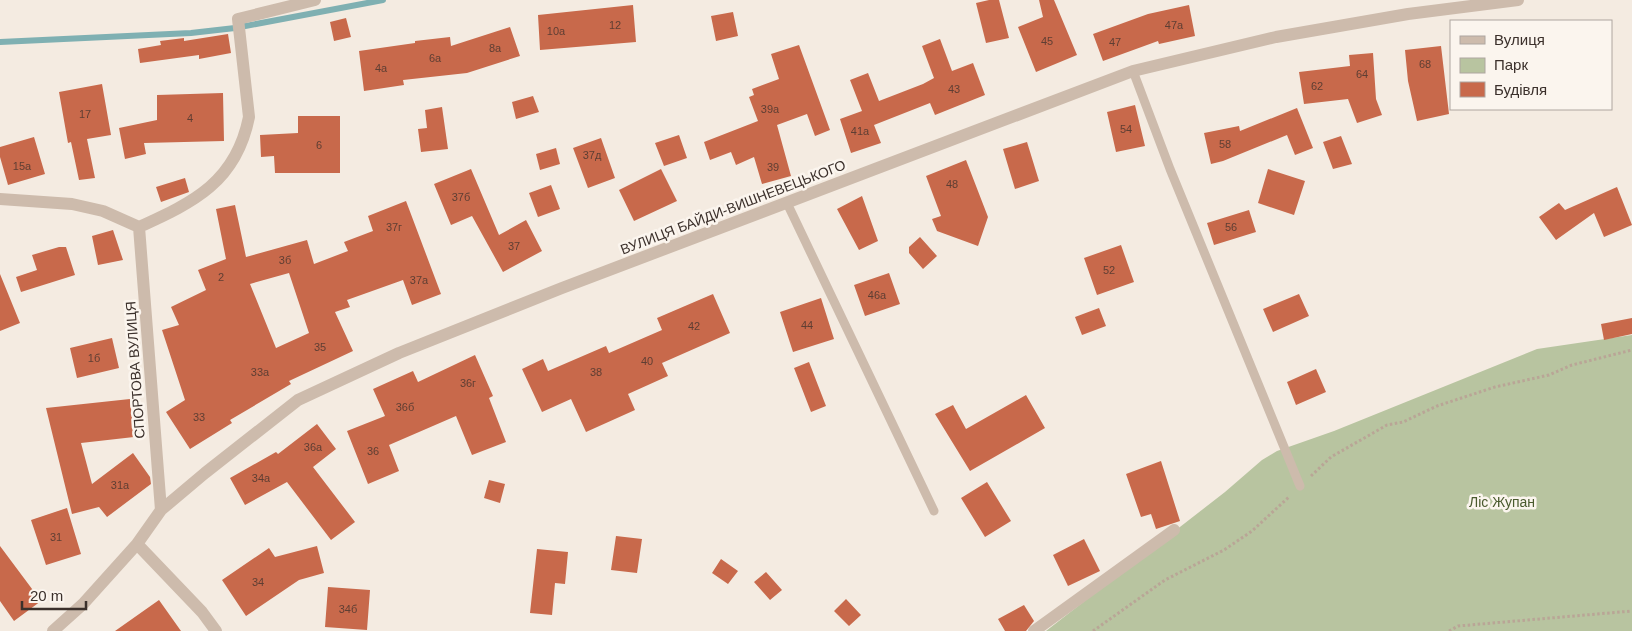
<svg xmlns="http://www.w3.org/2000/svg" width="1632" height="631" font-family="Arial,sans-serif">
  <rect width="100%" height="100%" fill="#f4ebe1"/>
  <path fill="#b8c4a0" d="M1632,335V631H1046L1225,492L1262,460L1277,451L1334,431L1537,349Z"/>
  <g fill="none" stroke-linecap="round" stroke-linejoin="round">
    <path stroke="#7fb0b2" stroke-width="6" d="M0,42L191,33L235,28L383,0"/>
  </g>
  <path fill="#c8694b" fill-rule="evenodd" d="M989,0H999L1009,38L986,43L976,3Z
    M1039,0H1054L1077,55L1036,72L1018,27L1043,17Z
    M633,5L636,42L540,50L538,15Z
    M1189,5L1195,36L1159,44L1158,41L1103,61L1093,34L1148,14Z
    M733,12L738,36L716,41L711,16Z
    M346,18L351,37L334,41L330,22Z
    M510,27L520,56L467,73L403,80L404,85L364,91L359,51L415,43V41L450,37L451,46Z
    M228,34L231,53L199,59V55L140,63L138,49L161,45L160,41L184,38V41Z
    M940,39L952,71L973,63L985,95L935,115L930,103L874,125L881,143L851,153L840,119L862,111L850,80L868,73L879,101L923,84L934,78L922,46Z
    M799,45L830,130L815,136L807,114L777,125L791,176L762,184L754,157L736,165L731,152L710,160L704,142L758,121L749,97L754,95L752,89L779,79L771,54Z
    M1441,46L1449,114L1417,121L1408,81L1405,50Z
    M1373,53L1376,99L1382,115L1357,123L1348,99L1304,104L1299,72L1350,66L1349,55Z
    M102,84L111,135L87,139L95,178L79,180L71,142L68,143L59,92Z
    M223,93L224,141L144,143L146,154L125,159L119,128L157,120V95Z
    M533,96L539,112L516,119L512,102Z
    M1135,105L1145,146L1116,152L1107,112Z
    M442,107L448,149L421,152L418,129L427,128L425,110Z
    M1297,108L1313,148L1295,155L1287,135L1223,161L1211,164L1204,133L1239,126L1240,131Z
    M298,116H340V173H275L274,156L261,157L260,135L298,133Z
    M679,135L687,158L664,166L655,143Z
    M1341,136L1352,164L1333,169L1323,142Z
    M34,137L45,174L8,185L0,157V147Z
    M601,138L615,178L588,188L573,148Z
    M1027,142L1039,181L1015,189L1003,149Z
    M556,148L560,164L540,170L536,154Z
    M966,160L988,217L978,246L937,231L932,219L941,216L926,176Z
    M471,169L499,235L526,220L542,251L503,272L472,216L451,225L434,184Z
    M661,169L677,201L634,221L619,190Z
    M1268,169L1305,181L1294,215L1258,203Z
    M185,178L189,192L161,202L156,187Z
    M551,185L560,209L538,217L529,193Z
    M1617,187L1632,225L1604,237L1594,213L1556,240L1539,217L1559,203L1565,210Z
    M862,196L878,241L859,250L837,209Z
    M406,201L441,294L412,305L403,280L347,300L350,307L335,312L353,351L289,381L291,384L230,420L232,423L190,449L166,412L185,400L162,330L179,325L171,307L206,290L198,270L226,259L216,209L235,205L246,257L307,240L314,264L348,251L344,242L373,231L368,216ZM289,273L309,333L276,348L250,284Z
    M1249,210L1256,232L1214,245L1207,223Z
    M113,230L123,260L98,265L92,236Z
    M920,237L937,256L923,269L909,253V247Z
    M1121,245L1134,282L1097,295L1084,258Z
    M59,247H66L75,275L21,292L16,277L37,270L32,255Z
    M889,273L900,304L865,316L854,285Z
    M0,274L20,323L0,331Z
    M713,294L730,333L662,363L668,376L628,394L635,410L586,432L571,399L542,412L522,369L543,359L548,371L606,346L609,353L662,330L657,318Z
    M1299,294L1309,316L1273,332L1263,309Z
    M821,298L834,339L793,352L780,312Z
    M1099,308L1106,326L1082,335L1075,317Z
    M1632,318V334L1604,340L1601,324Z
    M112,338L119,368L77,378L70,348Z
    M475,355L493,396L489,398L506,442L472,455L456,416L389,445L399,471L368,484L347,431L385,416L373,389L413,371L418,382Z
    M809,362L826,406L811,412L794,368Z
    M1316,369L1326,392L1296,405L1287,382Z
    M1026,395L1045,428L970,471L935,414L953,405L966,429Z
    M130,399L134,437L81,443L92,484L133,453L150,477L151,484L107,517L99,507L72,514L46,408Z
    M317,424L336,449L313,467L355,522L331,540L287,482L245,505L230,478L276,452L278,454Z
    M1161,461L1180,521L1156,529L1151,514L1141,517L1126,474Z
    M489,480L505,484L500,503L484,498Z
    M987,482L1011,521L985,537L961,498Z
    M67,508L81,554L46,565L31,520Z
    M616,536L642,539L637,573L611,570Z
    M1084,539L1100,571L1068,586L1053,555Z
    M0,546L41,601L14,621L0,601Z
    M317,546L324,573L299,580L246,616L222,580L269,548L275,557Z
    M537,549L568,552L565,584L555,583L552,615L530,613Z
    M721,559L738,571L728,584L712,573Z
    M766,572L782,590L770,600L754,582Z
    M328,587L370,590L367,630L325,627Z
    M846,599L861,615L849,626L834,611Z
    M159,600L181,631H115Z
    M1024,605L1034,621L1026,631H1005L998,619Z"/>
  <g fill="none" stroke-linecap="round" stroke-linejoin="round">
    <path stroke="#b9a596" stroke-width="3" stroke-dasharray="2.5 2.5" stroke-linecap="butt" d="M1311,476L1331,457L1387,425L1403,422L1437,406L1495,387L1549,375L1572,365L1632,350
      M1093,631L1165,580L1224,550L1252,531L1290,496
      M1449,631L1458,626L1632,611"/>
    <path stroke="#cdbbac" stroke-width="9" d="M1133,71L1170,169L1300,486
      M787,203L934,511"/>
    <path stroke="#cdbbac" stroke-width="12" d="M0,199L72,204L103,211L139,227
      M161,510L139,227C194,202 236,182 249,117L238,19L315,0
      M137,544L202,612L216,631
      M53,631L83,604L137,544L161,510L205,473L298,400L399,353L562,288L1133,71L1276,37L1408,14L1518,0
      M1034,631L1174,530"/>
  </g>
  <g text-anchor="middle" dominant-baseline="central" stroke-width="5" stroke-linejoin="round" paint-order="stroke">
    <g font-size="11" fill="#5e3e33">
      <text x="615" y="25">12</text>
      <text x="1174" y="25">47а</text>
      <text x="556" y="31">10а</text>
      <text x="1047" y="41">45</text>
      <text x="1115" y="42">47</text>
      <text x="495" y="48">8а</text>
      <text x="435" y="58">6а</text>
      <text x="1425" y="64">68</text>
      <text x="381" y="68">4а</text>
      <text x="1362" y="74">64</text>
      <text x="1317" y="86">62</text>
      <text x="954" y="89">43</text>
      <text x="770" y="109">39а</text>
      <text x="85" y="114">17</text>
      <text x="190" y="118">4</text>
      <text x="1126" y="129">54</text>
      <text x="860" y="131">41а</text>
      <text x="1225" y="144">58</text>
      <text x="319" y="145">6</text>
      <text x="592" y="155">37д</text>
      <text x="22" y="166">15а</text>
      <text x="773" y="167">39</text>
      <text x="952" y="184">48</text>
      <text x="461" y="197">37б</text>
      <text x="394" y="227">37г</text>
      <text x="1231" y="227">56</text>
      <text x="514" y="246">37</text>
      <text x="285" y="260">3б</text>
      <text x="1109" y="270">52</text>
      <text x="221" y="277">2</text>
      <text x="419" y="280">37а</text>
      <text x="877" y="295">46а</text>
      <text x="807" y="325">44</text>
      <text x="694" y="326">42</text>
      <text x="320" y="347">35</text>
      <text x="94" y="358">1б</text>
      <text x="647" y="361">40</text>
      <text x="260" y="372">33а</text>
      <text x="596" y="372">38</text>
      <text x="468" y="383">36г</text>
      <text x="405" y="407">36б</text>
      <text x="199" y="417">33</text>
      <text x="313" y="447">36а</text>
      <text x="373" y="451">36</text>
      <text x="261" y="478">34а</text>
      <text x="120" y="485">31а</text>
      <text x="56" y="537">31</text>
      <text x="258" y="582">34</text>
      <text x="348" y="609">34б</text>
    </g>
    <g font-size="14" fill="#3b302b" stroke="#fbf5ee">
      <text transform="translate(733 207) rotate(-21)">ВУЛИЦЯ БАЙДИ-ВИШНЕВЕЦЬКОГО</text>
      <text transform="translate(135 370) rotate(-94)">СПОРТОВА ВУЛИЦЯ</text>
    </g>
    <g font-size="14" fill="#4a5a2e" stroke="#fbf5ee">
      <text x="1502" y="502">Ліс Жупан</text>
    </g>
  </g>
  <rect x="1450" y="20" width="162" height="90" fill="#fbf5ee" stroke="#aea6a0"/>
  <rect x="1460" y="36" width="25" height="8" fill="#cdbbac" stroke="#aea6a0"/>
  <text x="1494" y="45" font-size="15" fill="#3b302b">Вулиця</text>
  <rect x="1460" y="58" width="25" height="15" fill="#b8c4a0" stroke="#aea6a0"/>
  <text x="1494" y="70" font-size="15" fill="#3b302b">Парк</text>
  <rect x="1460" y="82" width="25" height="15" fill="#c8694b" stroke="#aea6a0"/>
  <text x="1494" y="95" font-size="15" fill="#3b302b">Будівля</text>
  <path d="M22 601v8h64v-8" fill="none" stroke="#3b302b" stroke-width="2.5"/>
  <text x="30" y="601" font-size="15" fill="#3b302b" stroke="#fbf5ee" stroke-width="4" paint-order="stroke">20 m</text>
</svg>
